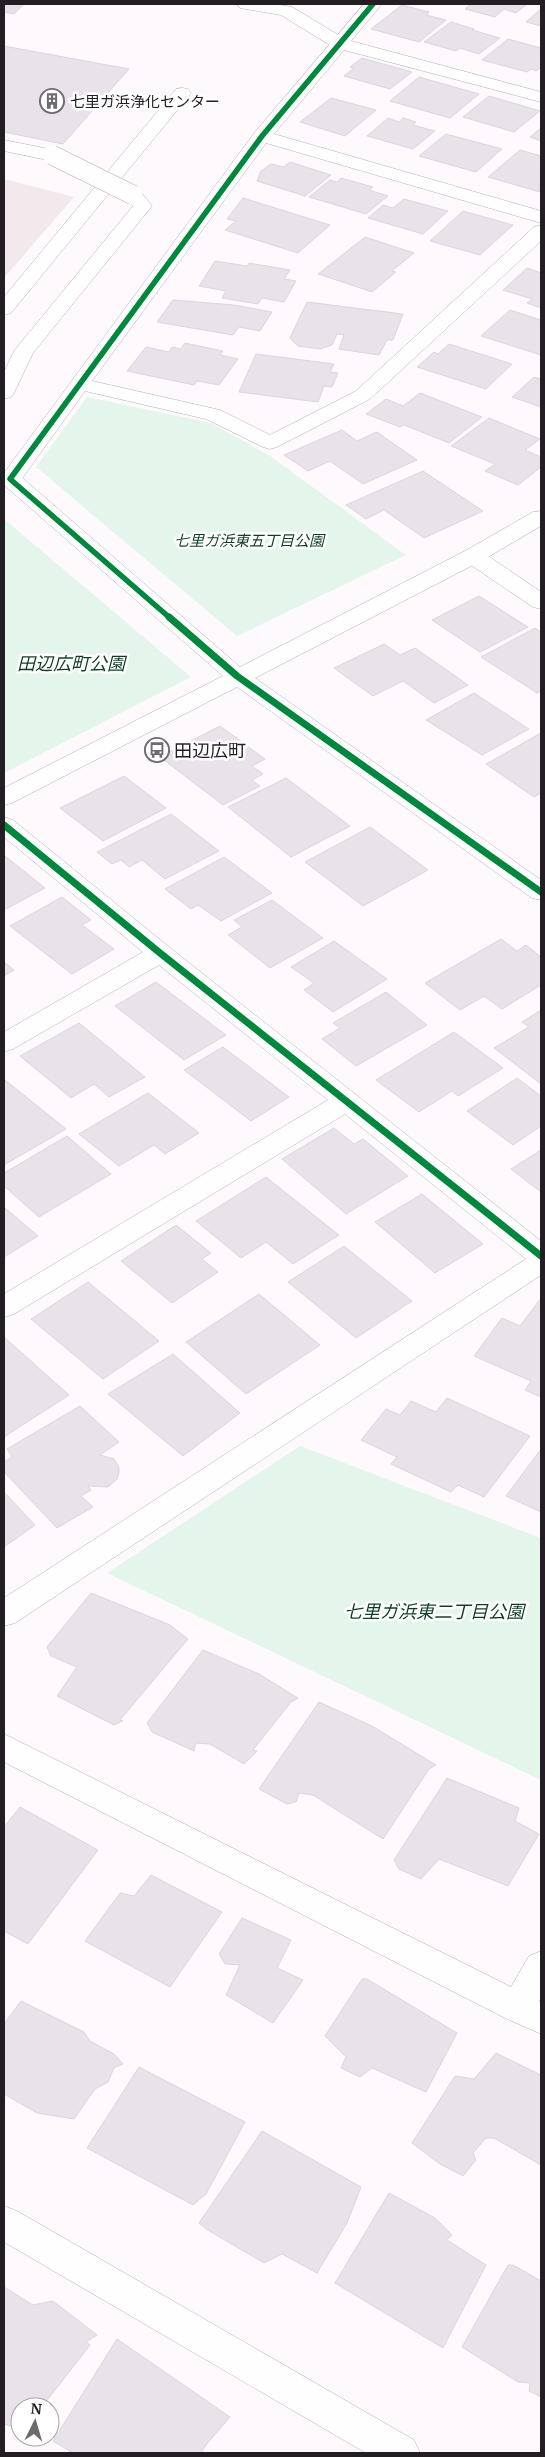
<svg xmlns="http://www.w3.org/2000/svg" width="545" height="2457" font-family="Merriweather,'Noto Sans JP',serif">
  <rect width="100%" height="100%" fill="#fdf9fd"/>
  <path fill="#f3e9ec" d="M4,179L74,197L4,278Z"/>
  <path fill="#e4f6eb" d="M87,397L211,423L270,456L406,555L237,636L36,467Z
    M4,519L191,677L4,773Z
    M300,1446L541,1538V1780L107,1573Z"/>
  <path fill="#e9e2ea" stroke="#dad6db" d="M4,4H24L14,14L4,12Z
    M471,4H527L516,13L504,9L495,17L465,9Z
    M402,5L429,12L426,15L446,20L419,42L371,29Z
    M541,9V26L526,22Z
    M451,22L474,29L472,30L500,38L479,54L460,48L456,51L424,42Z
    M508,39L541,48V67L537,71L531,69L527,72L482,60Z
    M4,46L129,69L63,144L4,132Z
    M362,58L412,72L390,89L344,76L354,68L350,67Z
    M419,77L479,94L450,118L390,101Z
    M489,96L540,111L514,132L463,117Z
    M331,98L376,110L345,136L300,122Z
    M388,118L399,122L403,118L416,122L413,125L435,131L413,149L367,136Z
    M541,128V141L530,137Z
    M446,134L502,149L476,172L419,156Z
    M520,150L541,156L540,192L488,177Z
    M290,162L331,175L305,196L257,181L261,171L271,164L284,167Z
    M341,178L373,187L369,190L388,196L366,214L309,197L330,180L337,182Z
    M243,198L330,225L298,253L225,230L236,221L227,219Z
    M404,199L448,211L423,234L368,218L383,205L393,208Z
    M463,211L513,225L480,255L430,241Z
    M365,237L414,253L392,271L396,272L372,292L318,274Z
    M215,261L247,266L249,263L290,270L284,279L296,281L284,302L262,298L258,304L222,298L226,291L199,286Z
    M527,268L541,273V308L527,303L532,299L503,290Z
    M173,300L234,305L272,312L260,331L239,327L233,335L157,322Z
    M307,302L403,314L393,340H387L379,355L339,349L344,335L337,334L332,345L320,349L298,346L290,338Z
    M510,310L541,320V355L481,336Z
    M185,343L223,351L220,355L238,359L219,385L197,381L194,385L127,371L146,347L169,352L172,347L181,349Z
    M449,344L512,364L486,389L417,367L434,352L438,354Z
    M256,354L334,364L330,372L338,373L332,387L324,386L318,402L239,392Z
    M534,377L541,379V407L512,397Z
    M420,393L482,417L449,443L404,425L400,427L366,414L386,399L403,406Z
    M489,418L540,439L525,450L541,457V467L518,485L485,471L495,464L451,446Z
    M342,430L357,441L377,432L417,460L363,484L330,461L308,471L284,455Z
    M423,471L483,511L424,538L384,510L366,519L346,505Z
    M479,596L528,627L480,652L432,620Z
    M535,628L541,632V691L537,693L481,657Z
    M384,644L400,655L415,648L468,685L434,703L403,681L373,696L334,668Z
    M474,693L529,729L482,755L426,720Z
    M220,726L265,759L252,766L263,774L252,780L260,786L223,805L160,757Z
    M541,733V793L534,797L486,764Z
    M124,776L166,808L103,841L60,808Z
    M286,778L350,826L291,857L228,807Z
    M171,814L219,851L165,879L142,860L129,867L121,860L112,864L97,852Z
    M370,827L428,870L363,906L305,862Z
    M4,855L45,888L4,910Z
    M224,857L272,893L221,921L198,905L191,909L165,889Z
    M62,897L91,920L82,925L114,949L72,974L10,926Z
    M272,900L323,938L270,968L228,935L242,927L234,920Z
    M501,939L517,951L526,945L541,957V985L502,1009L484,996L460,1010L425,983Z
    M334,941L387,979L333,1012L304,990L314,983L291,967Z
    M4,962L14,970L4,976Z
    M156,982L226,1035L184,1060L115,1006Z
    M386,992L427,1025L356,1066L322,1039L340,1028L333,1023Z
    M541,1010V1084L494,1048L529,1027L522,1022Z
    M79,1023L145,1077L109,1097L94,1084L71,1098L20,1056Z
    M454,1032L503,1068L458,1096L452,1091L419,1112L376,1080Z
    M223,1047L289,1097L251,1121L184,1070Z
    M517,1078L541,1096V1126L513,1145L467,1111Z
    M4,1079L66,1129L4,1165Z
    M148,1093L199,1133L165,1154L154,1145L119,1166L79,1134Z
    M334,1128L354,1144L363,1139L408,1176L346,1214L282,1159Z
    M67,1136L111,1174L39,1217L4,1186V1173Z
    M541,1150V1192L511,1169Z
    M266,1177L339,1235L293,1264L266,1242L241,1258L196,1221Z
    M422,1194L483,1244L435,1273L375,1222Z
    M4,1207L38,1236L4,1257Z
    M176,1225L211,1253L202,1259L218,1272L172,1303L121,1261Z
    M344,1246L412,1301L356,1338L288,1282Z
    M88,1282L159,1341L103,1379L31,1319Z
    M259,1294L320,1345L246,1394L186,1342Z
    M541,1298V1397L525,1390L531,1381L474,1356L502,1318L520,1326Z
    M4,1337L69,1395L4,1437Z
    M173,1354L240,1413L183,1456L108,1394Z
    M447,1398L530,1436L484,1497L458,1485L451,1492L391,1464L397,1457L361,1440L386,1409L400,1415L411,1401L436,1412Z
    M80,1406L119,1442L100,1455L114,1459L119,1467V1473L117,1479L108,1487L88,1486L91,1490L81,1496L93,1507L57,1528L4,1472V1462L12,1457L7,1449Z
    M541,1449V1512L506,1496Z
    M4,1492L35,1525L4,1547Z
    M91,1593L170,1625L188,1639L120,1720L123,1721L114,1725L57,1696L77,1667L51,1656L47,1647Z
    M203,1650L259,1674L298,1698L291,1702L253,1750L257,1751L244,1764L210,1744L196,1743L194,1751L152,1732L147,1723Z
    M319,1702L372,1726L436,1765L429,1769L383,1839L313,1795L299,1793L296,1802L287,1804L259,1789Z
    M447,1778L519,1808L515,1821L539,1834L508,1886L439,1859L421,1879L399,1869L394,1860Z
    M20,1807L98,1850L28,1944L4,1931V1827Z
    M151,1875L222,1912L170,1987L85,1941L120,1893L134,1896Z
    M242,1918L291,1940L277,1968L303,1980L273,2023L226,1995L240,1965L225,1964L219,1954Z
    M362,1979H367L457,2033L426,2092L372,2068L360,2077L341,2068L346,2057L325,2036Z
    M21,2001L84,2032L90,2041L114,2054L123,2064L114,2068L108,2082L95,2089L74,2119L37,2113L4,2094V2024Z
    M496,2053L541,2075V2165L494,2138H486L473,2153L476,2160L463,2176L440,2164L412,2143L455,2076L474,2079Z
    M139,2067L245,2122L206,2194L193,2205L87,2148Z
    M262,2131L361,2187L347,2223L317,2273L282,2254L264,2263L206,2229L199,2223Z
    M389,2193L435,2218L452,2235L447,2240L486,2265L443,2348L335,2283Z
    M508,2265H513L541,2281V2397L529,2391L530,2383L518,2382L462,2347Z
    M4,2287L33,2305L53,2301L97,2335L86,2342L90,2345L42,2407H20V2429L4,2424Z
    M117,2339L230,2417L206,2445L201,2453H73L53,2441Z"/>
  <g fill="none" stroke-linecap="round" stroke-linejoin="round">
    <defs>
      <path id="lane" d="M237,4H274L292,7L345,39L348,43L345,47H333L281,15L240,8Z
        M182,88L188,89L191,93L188,97L11,313L4,315V297L176,89Z
        M4,140L59,151L61,155L59,159L52,161L4,151Z
        M133,189L140,191L152,206L33,353L14,393L11,397L4,399V372L14,351L133,206L124,195L126,191Z"/>
      <path id="street" d="M364,4H382L351,41L541,92V102L344,50L274,134L541,211V223L266,143L92,381L220,410L270,435L356,391L534,227L541,225V241L370,399L277,447L270,449L263,447L206,419L85,391L18,484H4V473L255,132Z
        M473,549L481,551L541,592V609L533,607L465,561L462,556L465,551Z
        M4,817L13,820L169,947L541,1241V1275L15,1623L4,1626V1598L526,1259L345,1114L14,1314L4,1317V1294L328,1100L159,965L13,1049L4,1052V1032L143,952L4,837Z
        M4,1734L511,1987L529,1956L541,1951V1997L539,2001L541,2002V2034L505,2018L4,1762Z
        M4,2206L17,2211L414,2440L420,2453H366L4,2242Z"/>
      <path id="secondary" d="M10,473L18,474L240,667L465,551L533,512L541,511V526L481,561L255,678L541,880V900L532,898L237,687L12,803L4,805V788L223,676L4,485V474Z"/>
    </defs>
    <use href="#lane" stroke="#b5b0b6" stroke-width="1"/>
    <use href="#street" stroke="#b5b0b6" stroke-width="1"/>
    <use href="#secondary" stroke="#b5b0b6" stroke-width="1"/>
    <use href="#lane" fill="#fffeff" fill-rule="evenodd"/>
    <use href="#street" fill="#fffeff" fill-rule="evenodd"/>
    <use href="#secondary" fill="#fffeff" fill-rule="evenodd"/>
    <defs>
      <path id="lane-bridge" d="M52,155L133,195"/>
    </defs>
    <use href="#lane-bridge" stroke="#b5b0b6" stroke-width="20" stroke-linecap="butt"/>
    <use href="#lane-bridge" stroke="#fffeff" stroke-width="19"/>
    <defs>
      <path id="cycleway-far1" d="M170,618L10,479L262,136L373,4"/>
      <path id="cycleway" d="M169,617L237,676L541,892
        M4,825L160,953L541,1256"/>
    </defs>
    <use href="#cycleway-far1" stroke="#fff" stroke-width="8"/>
    <use href="#cycleway" stroke="#fff" stroke-width="10"/>
    <use href="#cycleway-far1" stroke="#00873e" stroke-width="5.5"/>
    <use href="#cycleway" stroke="#00873e" stroke-width="7"/>
  </g>
  <defs>
    <symbol id="building-ring" viewBox="-11 -11 22 22"><circle r="9.5" fill="#fff" stroke="#6f6a70" stroke-width="1.5"/><path d="M-4-6H4V6H1V3H-1V6H-4ZM-2.5-4.3h1.7v1.8h-1.7ZM.8-4.3h1.7v1.8H.8ZM-2.5-1h1.7V.8h-1.7ZM.8-1h1.7V.8H.8Z" fill="#6f6a70"/></symbol>
    <symbol id="bus-ring" viewBox="-11 -11 22 22"><circle r="9.5" fill="#fff" stroke="#6f6a70" stroke-width="1.5"/><path d="M-5-6H5V4H4V6H2V4H-2V6H-4V4H-5ZM-3.5-4V0h7V-4ZM-3.5 1.2v1.5H-2V1.2ZM2 1.2v1.5H3.5V1.2Z" fill="#6f6a70"/></symbol>
  </defs>
  <g fill-rule="evenodd">
    <use href="#building-ring" x="38" y="87" width="28" height="28"/>
    <use href="#bus-ring" x="143" y="736" width="28" height="28"/>
  </g>
  <g text-anchor="middle" dominant-baseline="central" stroke-width="5" stroke-linejoin="round" paint-order="stroke">
    <g font-size="15" fill="#231d24" stroke="#fff" text-anchor="start">
      <text x="70" y="101">七里ガ浜浄化センター</text>
    </g>
    <g font-size="15" font-style="italic" fill="#0e3d25" stroke="#fff">
      <text x="249" y="540">七里ガ浜東五丁目公園</text>
    </g>
    <g font-size="18" font-style="italic" fill="#0e3d25" stroke="#fff">
      <text x="71" y="663">田辺広町公園</text>
      <text x="434" y="1611">七里ガ浜東二丁目公園</text>
    </g>
    <g font-size="18" fill="#231d24" stroke="#fff" text-anchor="start">
      <text x="174" y="750">田辺広町</text>
    </g>
  </g>
  <rect width="545" height="2457" fill="none" stroke="#231d24" stroke-width="10"/>
  <g transform="translate(35 2422) rotate(5)"><circle r="24" fill="#ffffff" stroke="#a7a5a7"/>
  <path d="M0-4L9 19L0 12L-9 19Z" fill="#6f6a70"/>
  <text y="-8" font-size="14" font-weight="bold" text-anchor="middle" fill="#231d24">N</text>
  </g>
</svg>
